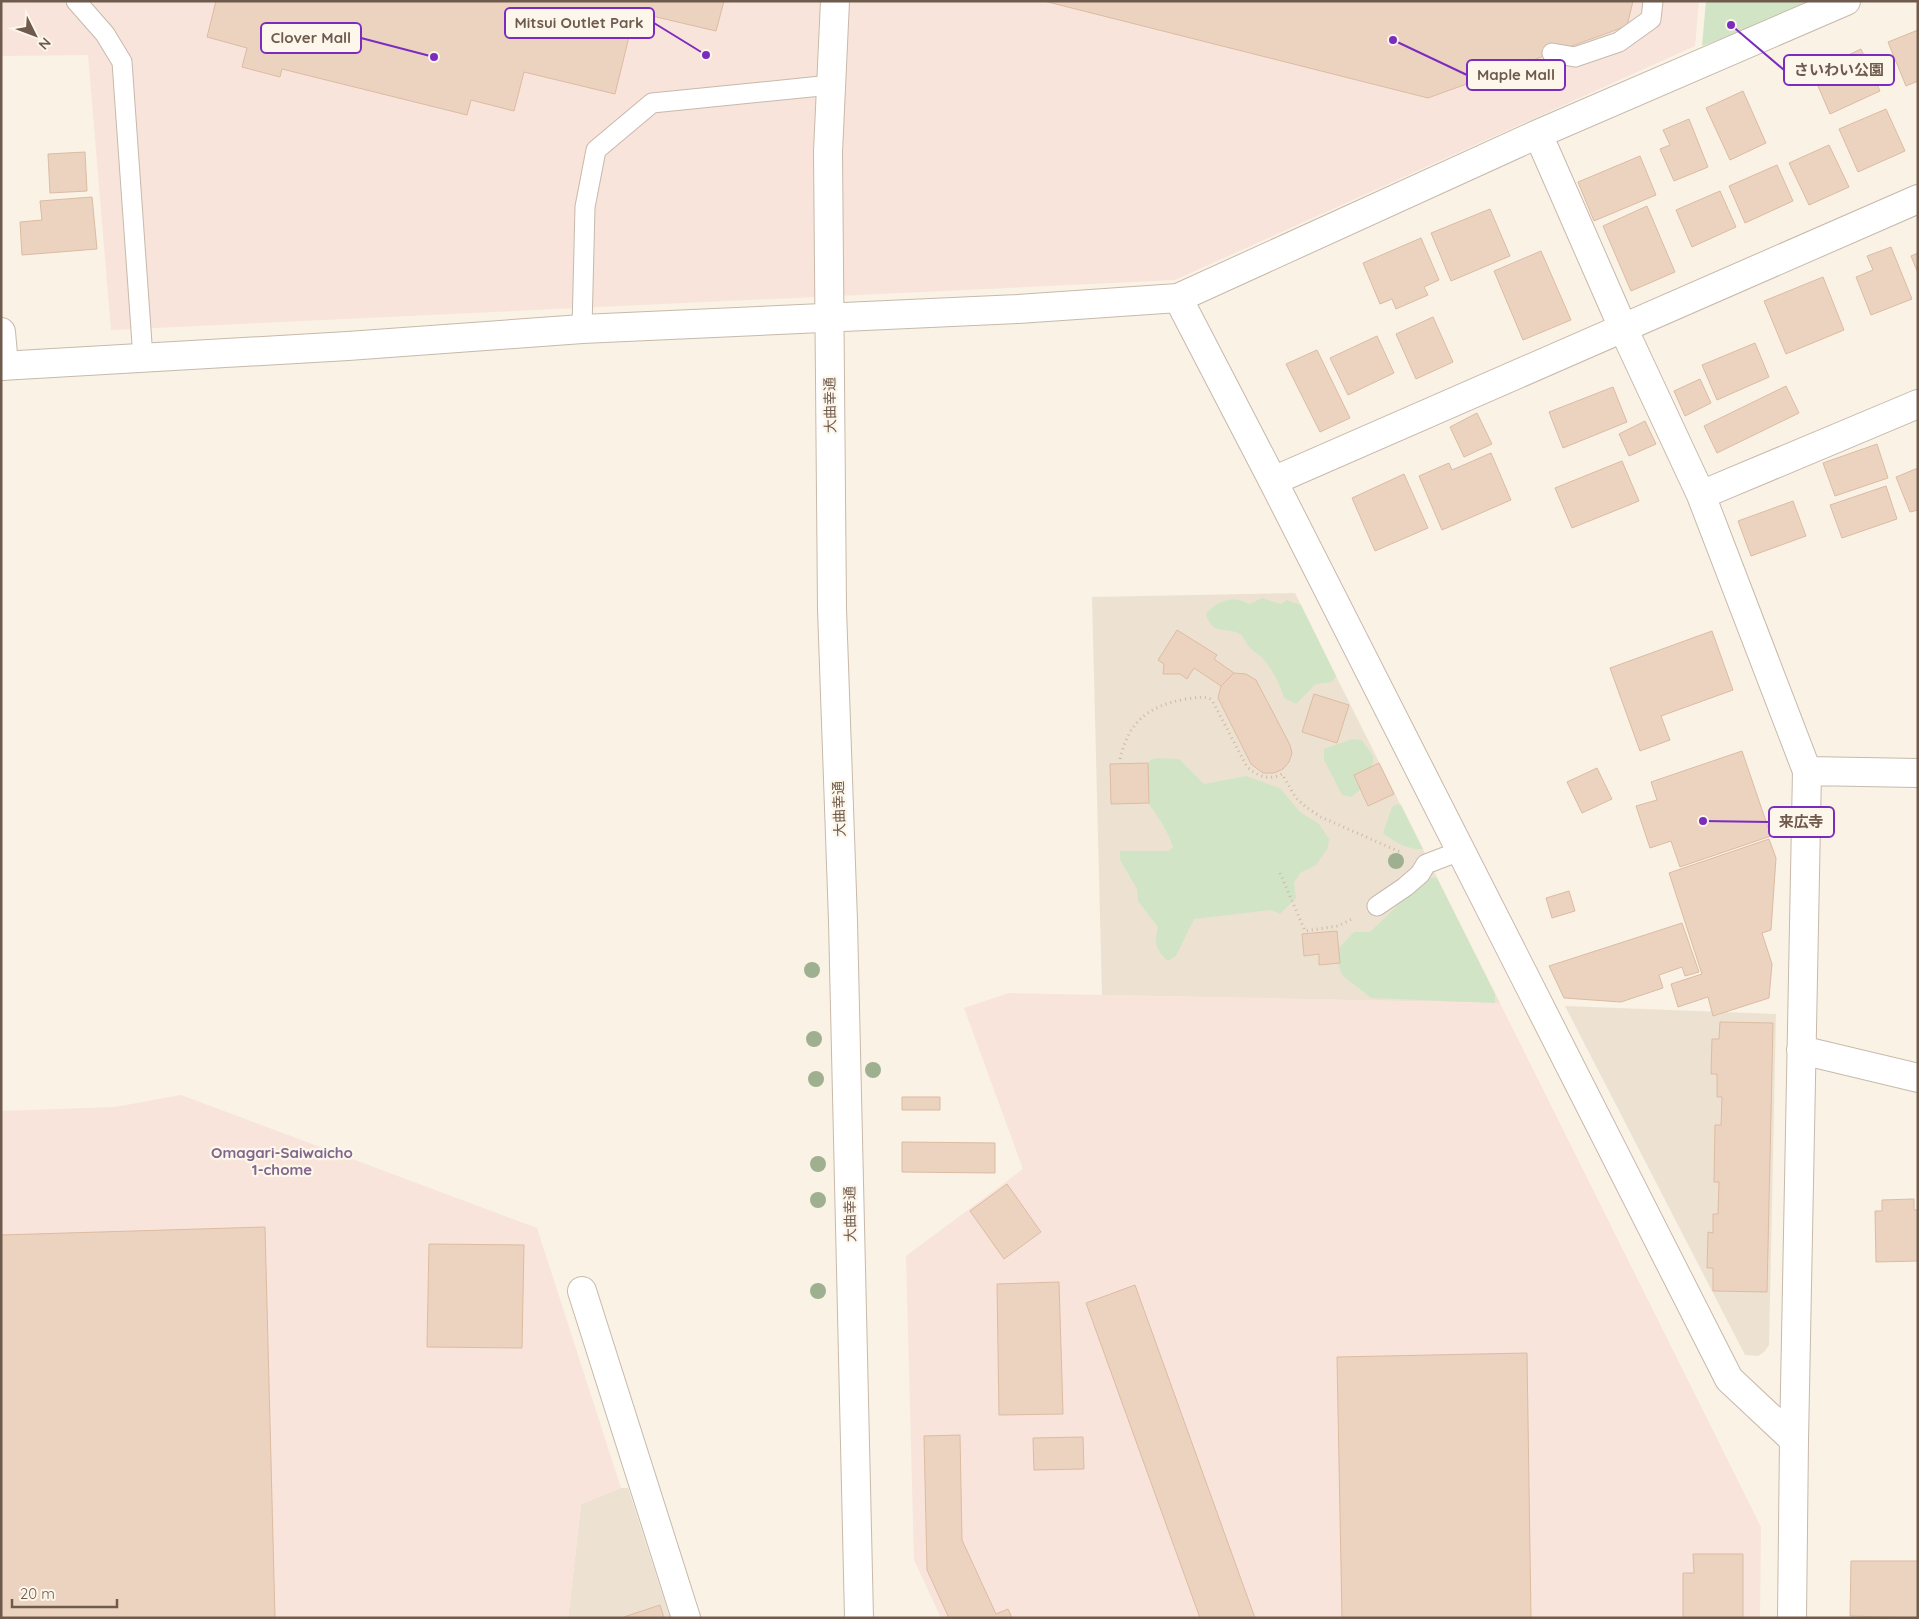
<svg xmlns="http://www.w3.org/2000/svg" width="1919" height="1619" font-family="Quicksand,'Noto Sans JP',sans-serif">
  <rect width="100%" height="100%" fill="#f9f2e5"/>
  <path fill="#ede2d2" d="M1295,593L1336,676L1500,1003L1102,995L1092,597Z
    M1565,1006L1776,1014L1769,1345L1764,1352L1758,1356L1745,1355Z
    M621,1488H628L670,1618H568L581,1504Z"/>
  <path fill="#f8e4da" d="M1,1H1699L1695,46L1175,280L111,330L88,55L1,56Z
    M1009,993L1500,1003L1761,1527L1760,1618H941L914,1560L906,1256L1023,1169L964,1008Z
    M181,1095L537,1228L621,1488L581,1504L568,1618H1V1111L115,1107Z"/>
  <path fill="#d1e5c6" d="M1706,1H1814V4L1702,46Z
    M1262,598L1281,604L1287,600L1301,605L1336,676L1332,682L1316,684L1296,704L1284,698C1279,683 1274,672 1264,660C1260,655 1254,652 1249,647C1246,643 1244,637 1240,634C1224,626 1212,636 1206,614C1216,600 1234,595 1249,604Z
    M1352,739L1362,740L1373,756V763L1366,776V785L1351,797L1342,795L1324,760V749Z
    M1157,758L1179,759L1204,784L1246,776L1280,788L1300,812L1319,824L1329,839L1328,848L1316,865L1300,873L1294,883L1296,898L1280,914L1271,910L1194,919L1176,956L1168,961C1155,949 1154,944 1158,927L1138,901L1137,889L1120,860V851H1168L1173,847C1165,824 1152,808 1137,789L1150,760Z
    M1397,804L1401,805L1423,849C1408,850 1394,842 1383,833L1392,807Z
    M1427,877L1437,878L1495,994V1003L1371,998L1342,975L1334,953L1354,932H1370Z"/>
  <path fill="#ecd3c0" stroke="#dcbba2" d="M216,1H724L716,31L635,12L615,94L524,72L514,111L471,100L467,115L282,69L280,77L242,67L247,48L207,37Z
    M1044,1H1633L1627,26L1428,98Z
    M1918,30V81L1906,86L1888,42Z
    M1861,49L1880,91L1830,114L1812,72Z
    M1743,91L1766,143L1730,160L1706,108Z
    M1886,109L1905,151L1858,172L1839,129Z
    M1689,119L1708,167L1674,181L1660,149L1670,145L1663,130Z
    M1829,145L1849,187L1809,205L1789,163Z
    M85,152L87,191L50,193L48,154Z
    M1640,156L1656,195L1594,221L1578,182Z
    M1777,165L1793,201L1745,223L1729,186Z
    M1720,191L1736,227L1692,247L1676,210Z
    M92,197L97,249L22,255L20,222L42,220L40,201Z
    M1647,206L1675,272L1631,291L1603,226Z
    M1490,209L1510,256L1451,281L1431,233Z
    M1421,238L1439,280L1424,287L1428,295L1396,309L1392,299L1380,304L1363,263Z
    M1891,247L1912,299L1871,315L1856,277L1873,270L1867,256Z
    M1541,251L1571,320L1523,340L1494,271Z
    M1918,253V273L1911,256Z
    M1823,277L1844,330L1786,354L1764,301Z
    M1433,317L1453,362L1416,379L1396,334Z
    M1377,336L1394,373L1348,395L1330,358Z
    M1755,343L1769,377L1717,400L1702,365Z
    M1317,350L1350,418L1320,432L1286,364Z
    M1700,379L1711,403L1685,416L1674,391Z
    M1786,386L1799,413L1717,453L1704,426Z
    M1613,387L1627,422L1563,448L1549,412Z
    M1477,413L1492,444L1464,457L1450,427Z
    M1645,421L1656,444L1629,456L1619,434Z
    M1877,444L1888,478L1835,496L1823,463Z
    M1491,453L1511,500L1442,530L1419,476L1449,463L1452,470Z
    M1622,461L1639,501L1572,528L1555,488Z
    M1918,468V510L1910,512L1896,477Z
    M1404,474L1428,528L1375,551L1352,498Z
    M1886,486L1897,519L1842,538L1830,505Z
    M1793,501L1806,536L1751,556L1738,521Z
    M1177,630L1217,655L1214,659L1234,673L1221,686L1194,668L1187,679L1180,674H1163L1164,664L1158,660Z
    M1712,631L1733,690L1661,716L1670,740L1640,751L1610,668Z
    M1234,673L1246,674L1256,680L1290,745L1292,753L1289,762L1283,769L1274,773H1263L1251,764L1218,698L1221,686Z
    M1314,694L1349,705L1337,743L1302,732Z
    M1742,751L1771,836L1680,867L1671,841L1650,848L1636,806L1657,800L1651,782Z
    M1148,763L1149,803L1111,804L1110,764Z
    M1379,763L1394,794L1368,806L1354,775Z
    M1597,768L1612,799L1582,813L1567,782Z
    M1769,839L1776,858L1771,930L1762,933L1772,964L1769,998L1713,1016L1708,997L1678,1007L1671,984L1702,974L1669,873Z
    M1569,891L1575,911L1552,918L1546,898Z
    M1682,923L1699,972L1685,976L1682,967L1659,975L1663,988L1621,1002L1564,998L1549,966Z
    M1337,931L1340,963L1319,965V954L1304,956L1302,934Z
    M1720,1022L1773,1023L1767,1292L1713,1291V1268H1707L1708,1232L1713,1233V1214H1718L1719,1182H1714L1715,1125H1721L1722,1097H1717V1074H1711L1712,1039H1719Z
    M902,1097H940V1110H902Z
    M902,1142L995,1143V1173L902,1172Z
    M1007,1184L1041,1232L1004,1259L970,1211Z
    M1914,1199V1210H1918V1261L1876,1262L1875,1211H1882V1200Z
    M265,1227L275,1618H1V1235Z
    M429,1244L524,1245L522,1348L427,1347Z
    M1059,1282L1063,1414L999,1415L997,1284Z
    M1135,1285L1255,1618H1200L1086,1303Z
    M1527,1353L1531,1618H1342L1337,1357Z
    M960,1435L962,1540L996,1614L1008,1609L1012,1618H949L927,1570L924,1436Z
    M1083,1437L1084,1469L1034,1470L1033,1438Z
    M1693,1554H1743V1618H1683V1573H1694Z
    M1851,1561H1918V1618L1850,1616Z
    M660,1605L664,1618H621Z"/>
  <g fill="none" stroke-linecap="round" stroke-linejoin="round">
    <defs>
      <path id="lane" d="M76,1L105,34L122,62L143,358
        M1552,53L1575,57L1619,42L1651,19L1653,1
        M582,329L585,207L596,150L652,103L831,85
        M1377,906L1405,887L1420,874L1426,864L1460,851"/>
      <path id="street" d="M1538,134L1623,328L1701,495L1807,771L1794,1440
        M1178,298L1273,481L1729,1379L1794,1440L1792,1618
        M1,332L4,366
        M1,366L348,346L582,329L1018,309L1178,298L1538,134L1846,1
        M1273,481L1918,199
        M1701,495L1918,404
        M1807,771L1918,773
        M1801,1050L1918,1078
        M582,1291L686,1618"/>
      <path id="secondary" d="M835,1L828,152L832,609L843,921L859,1618"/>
    </defs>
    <use href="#lane" stroke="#c7b9ab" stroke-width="21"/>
    <use href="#street" stroke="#c7b9ab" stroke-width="30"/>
    <use href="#secondary" stroke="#c9b9a9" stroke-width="30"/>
    <path stroke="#d0b7a4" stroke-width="3" stroke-dasharray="1 4" stroke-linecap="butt" d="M1120,759C1129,721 1148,706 1186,699C1196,698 1204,695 1212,700L1247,767C1258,776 1269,781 1282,774L1296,798L1306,807L1321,817L1400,852
      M1280,873L1305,931L1338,926L1354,918"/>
    <use href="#lane" stroke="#fff" stroke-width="19"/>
    <use href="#street" stroke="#fff" stroke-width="28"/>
    <use href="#secondary" stroke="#fff" stroke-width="28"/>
  </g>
  <g fill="#9fb090">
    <circle cx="1396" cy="861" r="8"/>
    <circle cx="812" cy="970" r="8"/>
    <circle cx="814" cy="1039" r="8"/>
    <circle cx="873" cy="1070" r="8"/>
    <circle cx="816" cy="1079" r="8"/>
    <circle cx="818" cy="1164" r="8"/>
    <circle cx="818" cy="1200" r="8"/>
    <circle cx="818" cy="1291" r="8"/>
  </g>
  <g text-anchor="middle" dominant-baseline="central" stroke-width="4.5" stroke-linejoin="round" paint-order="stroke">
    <g font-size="14" fill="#6f5b4d" stroke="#fdf6eb">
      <text transform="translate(830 405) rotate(-91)">大曲幸通</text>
      <text transform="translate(839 809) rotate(-92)">大曲幸通</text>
      <text transform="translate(850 1214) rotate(-91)">大曲幸通</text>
    </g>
    <g font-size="15" font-weight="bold" fill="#80668c" stroke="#fdf6eb">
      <text x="282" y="1152">Omagari-Saiwaicho<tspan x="282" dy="17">1-chome</tspan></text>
    </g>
  </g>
  <path fill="none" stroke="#7b2cbf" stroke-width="2" d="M706 55L654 23M434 57L361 38M1731 25L1784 70M1393 40L1467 75M1703 821L1769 822"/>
  <g fill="#7b2cbf" stroke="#fdf6eb" stroke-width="2">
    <circle cx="706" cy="55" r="5"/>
    <circle cx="434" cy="57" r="5"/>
    <circle cx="1731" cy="25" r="5"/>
    <circle cx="1393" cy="40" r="5"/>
    <circle cx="1703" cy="821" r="5"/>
  </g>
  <g fill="#fdf6eb" stroke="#7b2cbf" stroke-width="2">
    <rect x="505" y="8" width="149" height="30" rx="5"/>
    <rect x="261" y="23" width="100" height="30" rx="5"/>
    <rect x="1784" y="55" width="110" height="30" rx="5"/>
    <rect x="1467" y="60" width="98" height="30" rx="5"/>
    <rect x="1769" y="807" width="65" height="30" rx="5"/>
  </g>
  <g font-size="15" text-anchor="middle" font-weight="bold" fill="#6f5b4d">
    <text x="579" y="28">Mitsui Outlet Park</text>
    <text x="311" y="43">Clover Mall</text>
    <text x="1839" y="75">さいわい公園</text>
    <text x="1516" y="80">Maple Mall</text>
    <text x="1801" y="827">来広寺</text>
  </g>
  <rect width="1919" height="1619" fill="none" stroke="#6f5b4d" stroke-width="5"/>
  <g transform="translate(35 35) rotate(132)" stroke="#fdf6eb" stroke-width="4" paint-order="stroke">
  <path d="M0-4L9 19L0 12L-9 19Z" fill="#6f5b4d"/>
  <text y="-8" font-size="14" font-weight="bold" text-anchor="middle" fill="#6f5b4d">N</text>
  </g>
  <path d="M12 1599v8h105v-8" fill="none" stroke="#6f5b4d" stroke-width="2.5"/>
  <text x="20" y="1599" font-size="15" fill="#6f5b4d" stroke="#fdf6eb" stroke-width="4" paint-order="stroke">20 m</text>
</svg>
